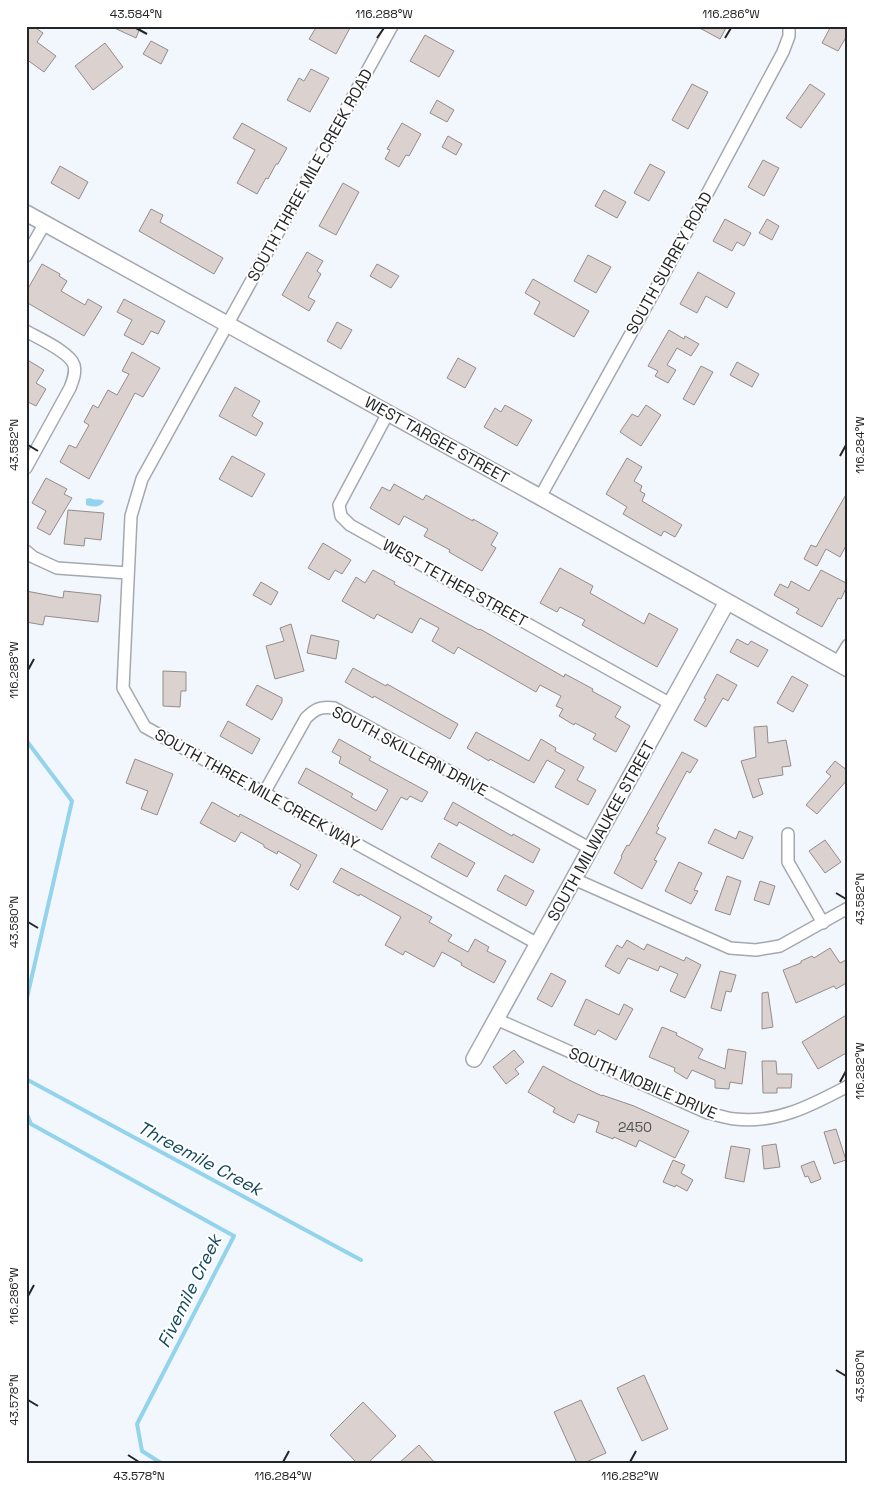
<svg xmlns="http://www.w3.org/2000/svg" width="874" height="1489" font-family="'Space Grotesk',sans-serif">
  <rect width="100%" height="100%" fill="#f2f6fd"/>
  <path fill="#93d4ec" d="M90,498C94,501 100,498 104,501C101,508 92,507 86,505V499Z"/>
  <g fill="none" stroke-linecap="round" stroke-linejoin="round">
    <path stroke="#93d4ec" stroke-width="4" d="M26,740L72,801L26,1002
      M26,1079L361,1260
      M26,1112L31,1124L234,1236L137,1424L142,1451L161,1463"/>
  </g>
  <path fill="#dbd2cf" stroke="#958c8a" d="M29,26H33L43,33L37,42L56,56L44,72L26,59V30Z
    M110,26H141L136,38Z
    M317,26H351L336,54L309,39Z
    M696,26H727L720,39Z
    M831,26H848V34L838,51L822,43Z
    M425,35L454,51L439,77L410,61Z
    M151,41L168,50L161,64L143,54Z
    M105,43L123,67L93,90L75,66Z
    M311,69L329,78L310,112L287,100L299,78L304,81Z
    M692,84L708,92L688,129L672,120Z
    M810,84L825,94L801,128L786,118Z
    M437,100L454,110L447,122L430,113Z
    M242,123L287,148L278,164H276L268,179L266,178L257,194L237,183L255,150L233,138Z
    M402,123L421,134L409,156L406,155L399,167L385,159L390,150L387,149Z
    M448,136L462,144L456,155L442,147Z
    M763,160L779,168L764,196L748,187Z
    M650,164L665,172L649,201L634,193Z
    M60,166L88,182L79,199L51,183Z
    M343,183L359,192L336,235L319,226Z
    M604,190L626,202L617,218L595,206Z
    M151,209L163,215L160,222L223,258L214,274L139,231Z
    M725,219L751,233L744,246L737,242L732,251L713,241Z
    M767,219L779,226L772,240L759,233Z
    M307,252L323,261L317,271L321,274L308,297L315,301L309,311L282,295Z
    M588,255L611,267L596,293L574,281Z
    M42,264L60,274L59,276L67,281L61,291L85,305L88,299L102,307L84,336L26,302V292Z
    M377,264L399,276L391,288L370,276Z
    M698,272L735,293L727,308L706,296L697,313L680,304Z
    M533,279L589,311L574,337L534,314L540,302L525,293Z
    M124,299L165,321L158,334L151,331L143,345L124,335L132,320L117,312Z
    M337,322L352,330L341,349L327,341Z
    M669,330L684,339L685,336L699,344L691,356L677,348L667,365L676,370L668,383L655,376L658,371L648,366Z
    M132,352L160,368L143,397L135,393L89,479L60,462L69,445L76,448L89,425L84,422L93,405L98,408L108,390L117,395L129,374L122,371Z
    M458,358L476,368L465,388L447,378Z
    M26,359L44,370L36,383L46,389L36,406L26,401Z
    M737,362L759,374L752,387L730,375Z
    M701,366L713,372L694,405L683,399Z
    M235,387L260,401L252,416L263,423L256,436L219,416Z
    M505,405L532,420L517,446L484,427L495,408L501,412Z
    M646,405L661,415L641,446L620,432L632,414L638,417Z
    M232,456L265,474L252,497L219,479Z
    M627,458L642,467L634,481L642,486L640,491L645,494L642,501L682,525L675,537L664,531L661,536L623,514L627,507L606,494Z
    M46,478L67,489L64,494L72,498L50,535L37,528L46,511L32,503Z
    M394,484L423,500L426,495L473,521V519L498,533L491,545L496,548L482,571L449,552L450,550L424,536L428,529L404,516L399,525L370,508L382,487L390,491Z
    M848,491V542L840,557L826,549L817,566L804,559L811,545L816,547Z
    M68,510L104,513L101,540L85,538L84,546L64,544Z
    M323,543L351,560L342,574L335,570L329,580L308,568Z
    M560,568L593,586L590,593L644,624L649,613L678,629L657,667L582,625L585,620L560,607L557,612L540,603Z
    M373,570L395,582L394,584L479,630L480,629L564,677L565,674L593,689L592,691L621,707L615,717L630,726L616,752L593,739L596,734L575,723L574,725L559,716L563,709L556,706L561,696L540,685L536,692L458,647L454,654L432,641L439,628L420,618L412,633L377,614L374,619L342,601L356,577L365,583Z
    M821,570L848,584L841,599L838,598L822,627L796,613L799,609L774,595L780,584L788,588L791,581L809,591Z
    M261,582L278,592L271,605L253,595Z
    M26,591L63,598L64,591L101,595L98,622L45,616L43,625L26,622Z
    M291,624L304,671L275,679L266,646L284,641L280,628Z
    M311,635L339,641L336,659L307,653Z
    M737,639L748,645L751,641L768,650L758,667L730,652Z
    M353,668L386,686L387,684L458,724L450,739L374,696L373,698L345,682Z
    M163,671L186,672V691H181L180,707L163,706Z
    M717,674L737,685L728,701L723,698L706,727L694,720L706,699L704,698Z
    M792,676L808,685L793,712L777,703Z
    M257,685L282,698V702L272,720L246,705Z
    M228,721L260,739L252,754L220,736Z
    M767,726L768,743L786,740L791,766L782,767L783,775L758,779L763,794L753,798L741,761L756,757L754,727Z
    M476,732L529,761L541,739L556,748L555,751L584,767L577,780L596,790L588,805L555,787L565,770L547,760L534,783L490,759L489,761L467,748Z
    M339,739L371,757L369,760L428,792L422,802L410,796L407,800L401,797L382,830L298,783L306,768L353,794L351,797L376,811L388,790L339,763L341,757L332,752Z
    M682,752L698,760L690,773L687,771L657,826L659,828L656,833L666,838L654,860L657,861L642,889L614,873L622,857L621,856L627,845L629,846Z
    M135,759L173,774L157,815L141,809L148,791L126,783Z
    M835,761L848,771V779L817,814L806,805L831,776L826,772Z
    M212,802L239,817L240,814L317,855L298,890L290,885L301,865L297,862L278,851L277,854L264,847V845L241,832L235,842L200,823Z
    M453,802L512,836L513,834L540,849L533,863L459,822L457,826L444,819Z
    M715,829L736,839L739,831L753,837L743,859L708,843Z
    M825,840L841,862L825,873L809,851Z
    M439,843L475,863L467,877L431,857Z
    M679,862L702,873L694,890L698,891L691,904L665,891Z
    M341,868L432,917L429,922L452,935L448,941L468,952L475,939L489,947L487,951L506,961L494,983L461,965L462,963L442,952L434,967L405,951L403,955L385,945L401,917L360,894L359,896L333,882Z
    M505,875L534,891L526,906L497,890Z
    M727,876L741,881L730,915L715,910Z
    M760,881L775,886L769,905L754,900Z
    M627,940L644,950L647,944L684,961L686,957L701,965L685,998L670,991L678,974L660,966L658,971L628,958L619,974L605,966L617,945L622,948Z
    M830,948L840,963L848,959V982L836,989L834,986L796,1003L783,970L801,963V961L812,956L814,958Z
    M720,971L736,975L731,992L726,991L721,1011L711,1008Z
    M551,973L566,981L552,1007L537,999Z
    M768,992L773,1027L762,1029V993Z
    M586,999L619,1015L624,1004L633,1009L616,1040L598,1030L595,1035L574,1025Z
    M848,1014V1052L818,1069L802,1042Z
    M662,1027L677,1033L676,1035L703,1049L698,1058L725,1069L728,1049L746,1052L742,1084L730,1082L729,1089L715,1088V1080L692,1070L687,1079L674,1071L675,1068L649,1057Z
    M514,1050L524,1062L515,1069L519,1074L506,1084L493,1067Z
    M762,1061H776L777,1074H792L791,1088H777V1093H763Z
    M543,1066L569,1080L602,1096V1095L634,1106L689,1131L675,1158L639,1140L636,1147L614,1137L613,1139L596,1132L599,1122L578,1114L574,1123L553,1112L555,1108L528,1092Z
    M836,1129L846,1160L834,1164L824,1132Z
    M776,1144L780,1167L764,1169L762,1146Z
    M731,1146L750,1149L744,1182L725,1178Z
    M673,1160L685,1165L681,1173L693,1180L687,1191L676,1185L675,1187L663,1182Z
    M814,1161L821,1179L811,1183L808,1176L805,1177L801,1166Z
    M644,1375L668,1429L642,1441L617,1388Z
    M581,1400L606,1453L584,1463H577L554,1412Z
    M363,1402L396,1436L368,1463H357L330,1435Z
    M419,1445L435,1463H399Z"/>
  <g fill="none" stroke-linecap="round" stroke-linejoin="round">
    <defs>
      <path id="street" d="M392,26L142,479L131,516L123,688L145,727L538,944
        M26,256L45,223
        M26,331C38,338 70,352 74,365C76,373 73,380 70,388L26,468
        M388,413L339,505L341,516L350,525L671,704
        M540,497L663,276L783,52L789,36V26
        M26,551L33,557L57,568L128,573
        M837,663L848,645
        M264,793L306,718C315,709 321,706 334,708L591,849
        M788,834V862L823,923
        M574,879L730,948L756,950L780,946L848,908
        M496,1019L708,1113C717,1115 726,1118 735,1119C777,1124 812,1105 848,1086"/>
      <path id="secondary" d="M26,213L540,497L848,669
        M474,1059L727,602"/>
    </defs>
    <use href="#street" stroke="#a5a9af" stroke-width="14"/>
    <use href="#secondary" stroke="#a5a9af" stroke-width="18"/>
    <use href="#street" stroke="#fff" stroke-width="11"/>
    <use href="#secondary" stroke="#fff" stroke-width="15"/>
  </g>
  <path fill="none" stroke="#242528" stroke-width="2" d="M136,28L147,34M377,38L384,28M725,38L731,28M28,445L38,451M840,456L846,445M28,670L34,659M836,893L846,899M28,922L38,928M840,1082L846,1071M28,1296L34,1285M836,1370L846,1376M28,1400L38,1406M128,1455L139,1462M283,1462L289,1451M630,1462L636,1451"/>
  <g text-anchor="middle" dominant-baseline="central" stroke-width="4" stroke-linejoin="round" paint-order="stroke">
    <g font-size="14" fill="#525052">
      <text x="635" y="1127">2450</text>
    </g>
    <g font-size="16" fill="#242528" stroke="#fff">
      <text transform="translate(310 175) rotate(-61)">SOUTH THREE MILE CREEK ROAD</text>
      <text transform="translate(669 263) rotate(-61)">SOUTH SURREY ROAD</text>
      <text transform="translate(437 440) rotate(29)">WEST TARGEE STREET</text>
      <text transform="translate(455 583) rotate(29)">WEST TETHER STREET</text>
      <text transform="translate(410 751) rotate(28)">SOUTH SKILLERN DRIVE</text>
      <text transform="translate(257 789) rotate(29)">SOUTH THREE MILE CREEK WAY</text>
      <text transform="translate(601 831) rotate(-61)">SOUTH MILWAUKEE STREET</text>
      <text transform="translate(643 1083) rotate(23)">SOUTH MOBILE DRIVE</text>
    </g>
    <g font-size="18" font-style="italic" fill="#12495a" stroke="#fff">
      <text transform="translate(200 1158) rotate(28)">Threemile Creek</text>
      <text transform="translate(189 1291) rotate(-64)">Fivemile Creek</text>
    </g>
  </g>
  <rect width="874" height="1489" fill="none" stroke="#ffffff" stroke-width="55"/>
  <rect x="28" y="28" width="818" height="1434" fill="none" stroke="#242528" stroke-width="2"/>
  <g font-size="12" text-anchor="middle" fill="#242528">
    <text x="136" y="18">43.584°N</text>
    <text x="384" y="18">116.288°W</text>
    <text x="731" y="18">116.286°W</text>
    <text transform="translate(860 445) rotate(-90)" y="4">116.284°W</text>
    <text transform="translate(14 445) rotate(-90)" y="4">43.582°N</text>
    <text transform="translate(14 670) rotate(-90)" y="4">116.288°W</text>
    <text transform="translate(860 899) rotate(-90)" y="4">43.582°N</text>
    <text transform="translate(14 922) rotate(-90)" y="4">43.580°N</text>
    <text transform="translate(860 1071) rotate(-90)" y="4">116.282°W</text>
    <text transform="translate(14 1296) rotate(-90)" y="4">116.286°W</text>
    <text transform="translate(860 1376) rotate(-90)" y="4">43.580°N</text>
    <text transform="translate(14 1400) rotate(-90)" y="4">43.578°N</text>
    <text x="139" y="1480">43.578°N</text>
    <text x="283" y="1480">116.284°W</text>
    <text x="630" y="1480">116.282°W</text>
  </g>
</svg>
